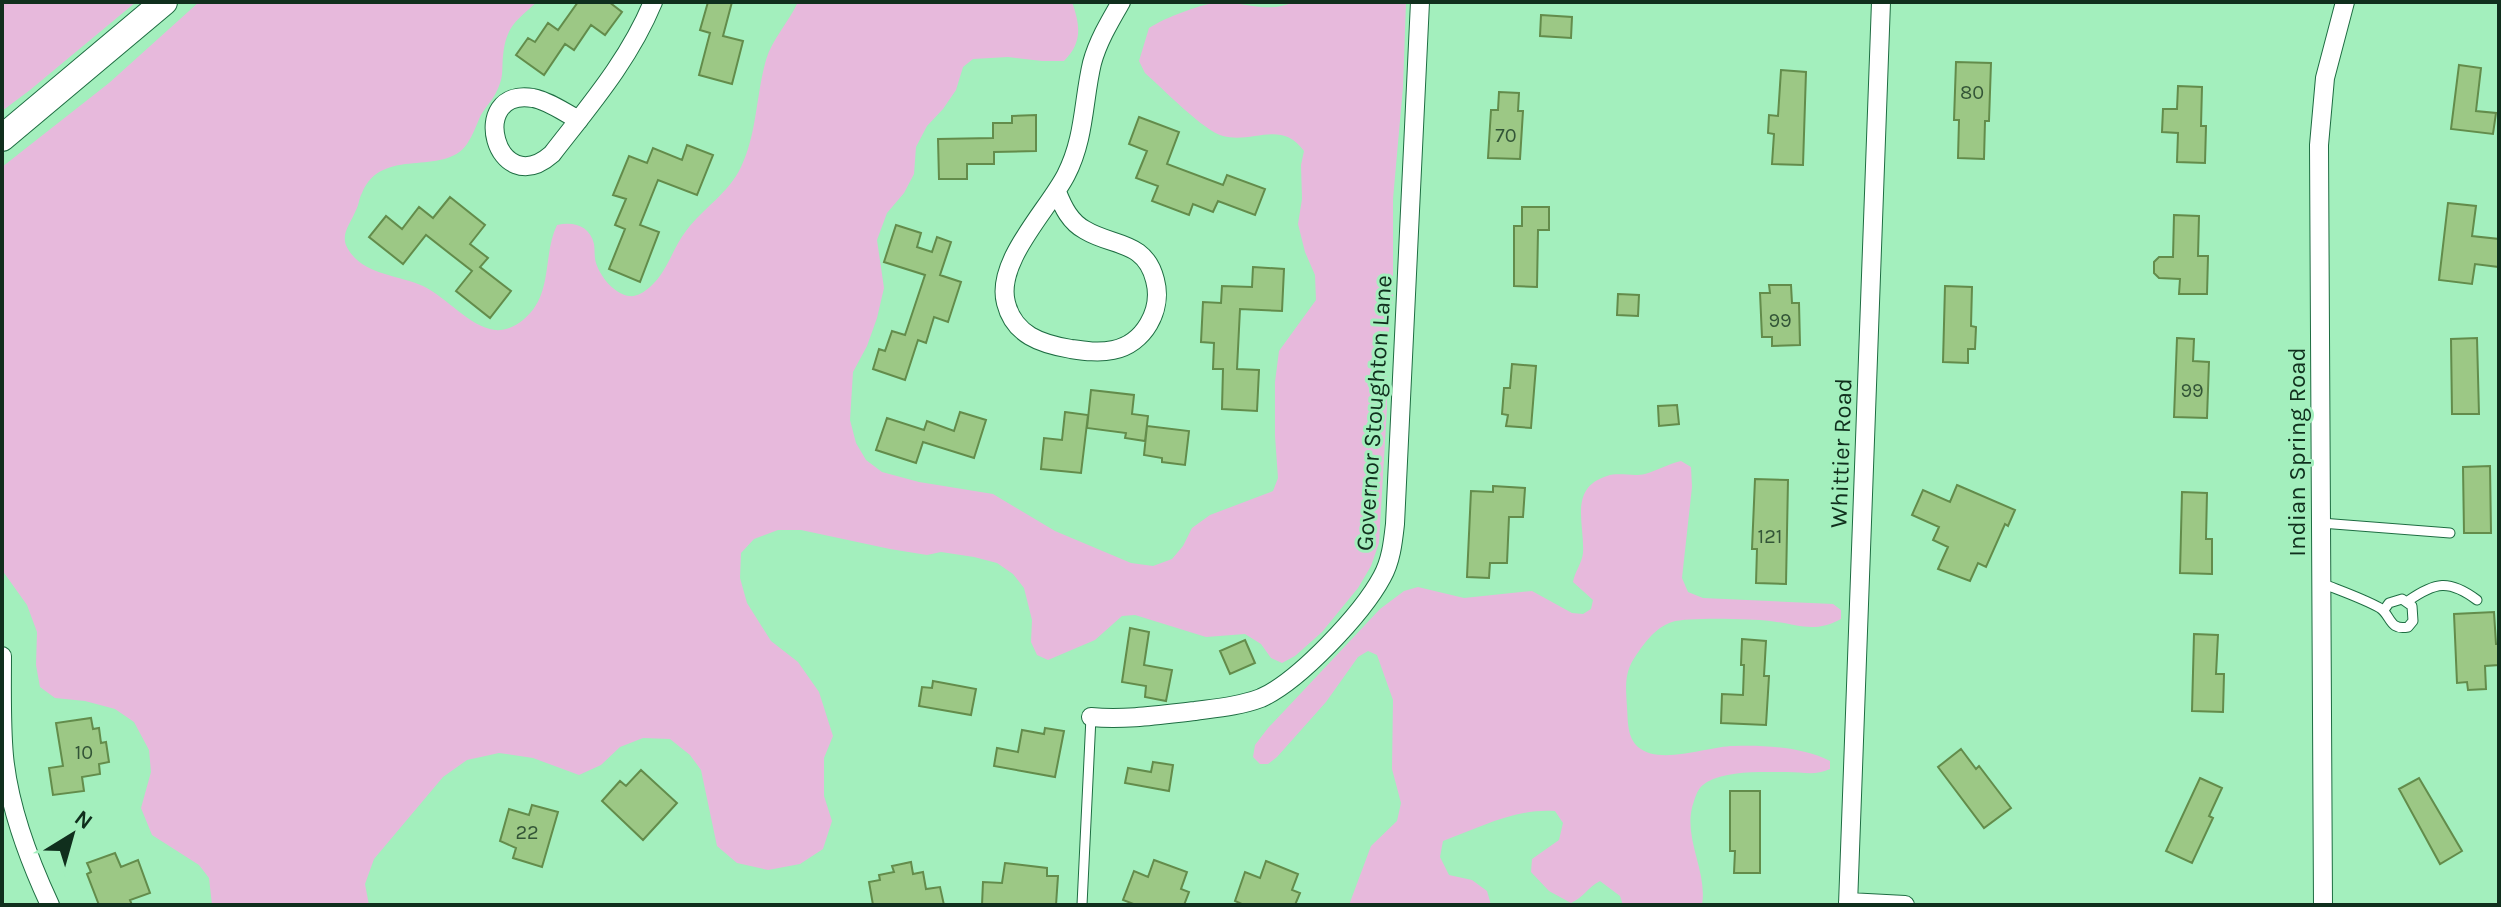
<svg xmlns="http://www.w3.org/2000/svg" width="2501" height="907" font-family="Karla,sans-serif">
  <rect width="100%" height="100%" fill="#a3efbd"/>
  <path fill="#e7b9dc" d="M2,2H136L30,90L2,111Z
    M199,2H537C516,21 506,26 503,56C502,64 503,73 501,80C495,100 488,102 480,117C476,126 473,135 467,144C443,178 382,145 362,193C359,198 359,205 356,210C351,223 339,235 348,249C363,275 399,275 423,286C448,298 468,326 495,330C505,331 516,326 523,320C554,295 542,256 557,225C574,221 590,226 594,244C595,250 594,257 596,263C600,276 614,294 629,296C637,297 644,292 650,287C668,271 672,249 686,231C703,208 729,193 741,167C757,134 756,95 766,60C772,39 789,22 798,2H1072C1080,25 1083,42 1064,61H1042L1008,57L973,59L963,67L956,90L943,109L927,126L916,147L914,174L904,193L887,213L877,240L884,288L877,318L867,346L853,372L850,420L856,443L866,460L882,472L919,482L993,494L1055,531L1131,563L1153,566L1172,559L1183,546L1192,528L1210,515L1273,491L1278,478L1275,436V382L1279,351L1316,300L1315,275L1305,252L1298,224L1302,199L1301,165L1304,151C1281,119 1253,144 1223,136C1205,132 1162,88 1145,73L1139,61L1149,28C1164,18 1207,1 1225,2C1249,4 1271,13 1293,2H1406L1403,87L1393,199V297L1386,357L1387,408L1379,543L1371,566L1358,588L1322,632L1295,656L1282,663L1271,658L1261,644L1245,634L1206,637L1135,615L1122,616L1095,640L1048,660L1037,655L1031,642L1032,620L1024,588L1013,574L997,563L974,557L941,552L927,555L890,549L801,530H778L754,539L741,553L740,578L747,603L771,641L798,662L819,692L833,736L824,758V796L832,821L823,849L800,864L768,870L737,863L717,846L701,770L690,755L670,739L643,738L620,747L601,765L579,775L533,758L499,753L467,760L443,777L374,859L365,884L369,905H212L209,878L199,865L152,835L141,808L151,772L149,750L134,722L115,709L85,701L55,698L40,687L36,665L37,632L27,605L2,570V167L109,83Z
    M1681,461L1691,467L1692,487L1682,578L1688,592L1703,598L1833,604L1841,610V619C1814,634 1797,624 1770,621C1750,619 1689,617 1672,622C1654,628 1643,645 1633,660C1624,675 1626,690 1627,707C1628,721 1627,737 1638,747C1660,766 1708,746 1734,746C1765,745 1803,747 1830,761V769C1815,776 1803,772 1787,772C1763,772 1728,770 1707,782C1699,787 1697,792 1694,801C1681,836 1708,870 1702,905H1623L1620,896L1600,881C1588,887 1583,898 1571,903L1549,891L1531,872L1532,859L1559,840L1563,823L1555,811C1516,808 1479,828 1443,841L1440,857L1449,875L1472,880L1487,891L1491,905H1349L1371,846L1397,821L1401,803L1392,769L1393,700L1377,655L1368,651L1358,657L1326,702L1277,757L1268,764H1260L1253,757L1255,745L1268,728L1380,609L1404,591L1418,587L1464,598L1532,591L1572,613L1583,614L1591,609L1593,600L1573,582C1575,571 1582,563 1583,553C1585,525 1568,488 1607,476C1619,472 1633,477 1645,474C1658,470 1668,464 1681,461Z"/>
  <path fill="#9cc885" stroke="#638c4b" stroke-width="2" d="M578,2H609L622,12L605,35L591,25L574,50L565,44L544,75L516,55L528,38L535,42L548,23L558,30Z
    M708,2H732L723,36L743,41L732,84L699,75L710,33L700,30Z
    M1541,15L1572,17L1571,38L1540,36Z
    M1956,62L1991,63L1989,121H1985L1984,159L1958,158L1959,120H1954Z
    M2459,65L2481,68L2476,111L2496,113L2493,134L2451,129Z
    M1781,70L1806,72L1803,165L1772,164L1774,134L1768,133L1769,115L1778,116Z
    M2178,86L2202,87L2201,126H2206L2205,163L2177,162L2178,133L2162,132L2163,109H2177Z
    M1499,92L1519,93L1518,111H1523L1520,159L1488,158L1491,110H1498Z
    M1036,115V151L994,152V164H967V179H939L938,139L993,138V123H1012V116Z
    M1139,117L1179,132L1167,164L1223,185L1227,175L1265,189L1255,215L1218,201L1213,212L1193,204L1189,215L1152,201L1158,186L1136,178L1147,151L1129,144Z
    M687,145L713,155L697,195L658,180L640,225L659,232L640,282L609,269L625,229L615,225L626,199L613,195L629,156L647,163L653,148L682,160Z
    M450,197L485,225L470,244L488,258L480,267L511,291L490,318L456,291L472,271L426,235L403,264L369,237L386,216L402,229L419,207L433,218Z
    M2448,203L2476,206L2472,236L2499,239V267L2475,264L2472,284L2439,280Z
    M1522,207H1549V230H1538L1537,287L1514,286V226H1522Z
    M2174,215L2199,216L2198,256H2208L2207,294H2179L2180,279L2159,278L2154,273V262L2159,257H2173Z
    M896,225L921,233L917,247L932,252L937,237L951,242L940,275L961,282L948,322L934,317L926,343L918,340L905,380L873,369L879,349L885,351L892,331L905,335L925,275L884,262Z
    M1253,267L1284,269L1282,311L1240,309L1237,369L1259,370L1257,411L1222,409L1223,369H1213L1214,343L1201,342L1203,302L1221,303L1222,286L1252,287Z
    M1769,285H1791L1792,303H1799L1800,345L1772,346V337H1762L1760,293H1770Z
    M1945,286L1972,287L1971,326L1976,327L1975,349H1968V363L1943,362Z
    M1618,294L1639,295L1638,316L1617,315Z
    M2177,338L2194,339L2193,361L2209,362L2207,418L2174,417Z
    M2477,338L2479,414H2452L2451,339Z
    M1512,364L1536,366L1531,428L1506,426L1508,415L1502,414L1504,388H1510Z
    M1091,390L1134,395L1132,414L1148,416L1145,441L1125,438L1126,433L1087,428Z
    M1677,405L1679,424L1659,426L1658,406Z
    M960,412L986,420L974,458L923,442L916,463L876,450L887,418L924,430L927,421L954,431Z
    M1065,412L1088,415L1081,473L1041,469L1044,438L1062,440Z
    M1147,426L1189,431L1185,465L1162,462V458L1144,455Z
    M2490,466L2491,533H2464L2463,467Z
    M1755,479L1788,480L1786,584L1756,583L1757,549H1752Z
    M1957,485L2015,510L2008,526L2005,524L1986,567L1978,563L1970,581L1938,569L1948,547L1933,540L1939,527L1912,515L1923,490L1950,502Z
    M1493,486L1525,488L1523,517H1509L1507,563H1490L1489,578L1467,577L1471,491L1493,492Z
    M2182,492L2207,493L2206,539H2212V574L2180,573Z
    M2494,612L2496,644H2499V665L2485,666L2486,689L2468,690L2467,682L2457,683L2454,614Z
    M1130,628L1149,632L1144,665L1172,670L1166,701L1145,697L1146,686L1122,682Z
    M2194,634L2218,635L2216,674H2224L2223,712L2192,711Z
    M1742,639L1766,641L1764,676H1769L1766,725L1721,723L1722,694L1743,695L1744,665H1741Z
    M1245,640L1255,663L1230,674L1220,651Z
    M933,681L976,689L971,715L919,706L922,687L932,688Z
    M91,718L93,729L99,728L101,743L106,742L109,762L99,764L100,774L82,777L84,791L53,795L49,768L63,766L56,723Z
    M1045,728L1064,731L1055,777L994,766L997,748L1018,752L1022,730L1044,734Z
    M1961,749L1976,769L1979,766L2011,808L1984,828L1938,767Z
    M1153,762L1173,765L1169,791L1125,783L1128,768L1151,772Z
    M641,770L677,803L643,840L602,801L620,781L626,786Z
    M2200,778L2222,788L2209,816L2213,818L2192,863L2166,851Z
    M2419,778L2462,851L2440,864L2399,789Z
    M1730,791H1760V873H1734L1735,851H1730Z
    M532,805L558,812L542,867L513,858L516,848L500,841L509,809L529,815Z
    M115,853L121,867L138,860L150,893L130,900L132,905H99L87,874L91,872L87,863Z
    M1154,860L1187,872L1181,889L1189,892L1184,905H1136L1123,900L1134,871L1148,877Z
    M1266,861L1298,874L1292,890L1300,893L1295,905H1244L1235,901L1245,872L1260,878Z
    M911,862L913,874L923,872L926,889L940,887L944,905H873L869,882L880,880L879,875L894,872L892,866Z
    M1005,863L1047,868V876H1058L1056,905H982L983,882L1002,883Z"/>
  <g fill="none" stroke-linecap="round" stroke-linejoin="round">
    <defs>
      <path id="service" d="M2321,523L2450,533
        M2321,583C2341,591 2362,598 2380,608C2391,615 2389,631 2408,627L2413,621L2412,606L2402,599L2389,603L2384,610
        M2408,601C2435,582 2449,579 2477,600
        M1082,905L1091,717"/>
      <path id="minor" d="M579,120C565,113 549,101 533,98C466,87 496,203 552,154C590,105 629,60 653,2
        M1057,192C1063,207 1070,222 1085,230C1113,247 1145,240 1155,280C1163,310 1144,344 1113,350C1099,353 1085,351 1071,349C1041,344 1014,335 1006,303C995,262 1048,210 1066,175C1085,138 1083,101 1092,63C1098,41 1110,21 1121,2
        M2,656C2,690 1,723 4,756C9,808 28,858 50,905
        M1091,717C1126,720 1159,715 1195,711C1217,708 1240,706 1261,698C1299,681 1362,614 1382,577C1391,561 1393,542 1395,524L1420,2
        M1848,902L1905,905
        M1848,905L1881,2
        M2323,905L2319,145L2325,78L2345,2"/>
      <path id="secondary" d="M2,138L164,2"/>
    </defs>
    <use href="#service" stroke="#1e6d42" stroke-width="11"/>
    <use href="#minor" stroke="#1e6d42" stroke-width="20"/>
    <use href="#secondary" stroke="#1e6d42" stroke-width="28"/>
    <use href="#service" stroke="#fff" stroke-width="9"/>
    <use href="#minor" stroke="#fff" stroke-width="18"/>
    <use href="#secondary" stroke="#fff" stroke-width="26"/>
  </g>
  <g text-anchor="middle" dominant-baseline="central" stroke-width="6" stroke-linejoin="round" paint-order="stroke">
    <g font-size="20" fill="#335537">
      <text x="1972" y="92">80</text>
      <text x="1506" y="135">70</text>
      <text x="1780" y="320">99</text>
      <text x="2192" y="390">99</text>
      <text x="1770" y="536">121</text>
      <text x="84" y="752">10</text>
      <text x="527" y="832">22</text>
    </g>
    <g font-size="24" fill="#102f1d" stroke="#a3efbd">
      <text transform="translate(1374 413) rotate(-86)">Governor Stoughton Lane</text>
      <text transform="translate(2297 452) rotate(-90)">Indian Spring Road</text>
      <text transform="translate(1841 453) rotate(-88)">Whittier Road</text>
    </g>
  </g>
  <rect width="2501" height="907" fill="none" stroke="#102f1d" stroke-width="8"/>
  <g transform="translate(72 835) rotate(37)" stroke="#a3efbd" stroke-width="6" paint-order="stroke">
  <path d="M0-6L14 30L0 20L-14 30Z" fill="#102f1d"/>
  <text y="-12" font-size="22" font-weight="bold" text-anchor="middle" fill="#102f1d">N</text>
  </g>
</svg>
